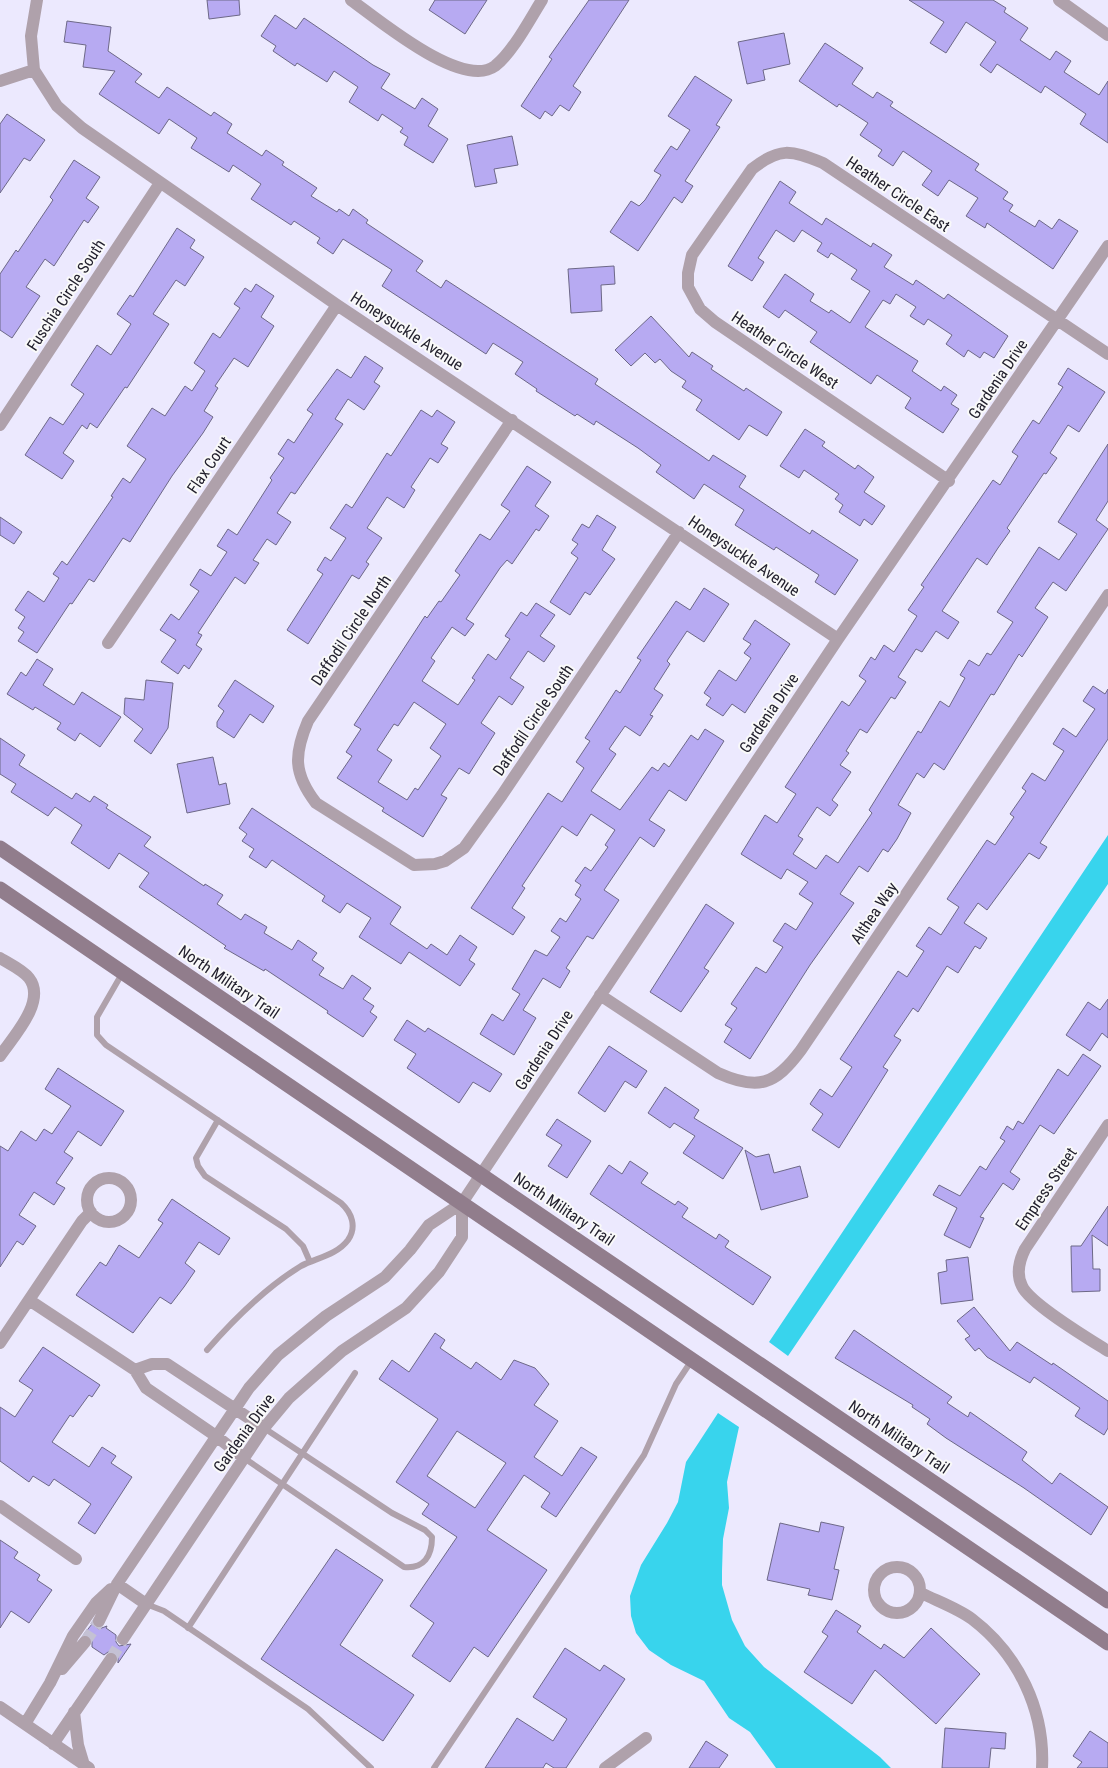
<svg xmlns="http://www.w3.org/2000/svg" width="1108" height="1768" font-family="'Roboto Condensed',sans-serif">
  <rect width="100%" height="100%" fill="#ece9fe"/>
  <path fill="#38d4ed" d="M1108,835V884L788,1356L769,1342Z
    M718,1413L739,1427L727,1482L729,1508L723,1539L722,1571V1585L732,1620L745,1646L764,1667L880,1757L891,1768H776L750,1732L729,1718L704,1681L671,1665L649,1650L636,1633L631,1616L630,1596L641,1565L667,1523L678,1502L686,1462Z"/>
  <path fill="#b7aaf2" stroke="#6d6887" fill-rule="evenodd" d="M207,0H239L240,15L209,19Z
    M435,0H487L465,34L429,10Z
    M589,0H629L573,86L581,92L569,111L560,105L552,116L545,111L540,119L521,106L552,59L549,57Z
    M909,0H993L1006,8L1004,12L1028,28L1020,40L1050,60L1056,51L1071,61L1064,72L1099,95L1108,81V143L1080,124L1086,114L1045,86L1041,93L997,64L991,73L980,65L996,42L966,22L946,53L930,43L944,22Z
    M275,15L296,29L304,18L373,65L390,74L381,88L415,109L422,98L438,109L428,126L448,139L433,163L404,145L408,137L400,132L403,128L382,114L378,121L349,102L358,87L334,71L327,82L297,63L295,66L273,51L276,46L261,36Z
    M67,21L111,27L108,51L142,74L135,82L159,98L167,87L211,116L214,112L232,124L227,133L262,156L266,150L284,162L282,165L317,188L311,196L337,212L339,209L349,216L353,209L368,220L366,223L423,261L416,271L441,288L446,280L598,379L595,384L699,454L709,461L713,455L746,476L739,487L810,534L812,530L858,560L835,595L815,582L819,575L776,547L774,550L735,525L744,510L704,484L694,499L656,472L661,465L638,448L596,421L594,425L577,414L575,416L536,391L537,389L515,374L523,362L493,343L486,354L382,286L392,270L343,239L333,254L317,243L320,238L294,221L291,225L251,199L261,184L233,165L229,172L191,148L197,138L169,119L159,134L99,94L115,71L83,67L86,45L64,42Z
    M784,33L790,64L763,70L765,80L747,84L738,42Z
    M825,43L863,68L852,84L873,98L877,92L893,102L890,106L979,164L975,170L1008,192L1003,199L1013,205L1009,211L1035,227L1039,220L1052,229L1059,219L1078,231L1053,269L987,223L985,228L966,216L978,198L949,180L938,196L922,185L932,171L903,151L893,166L878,156L882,150L860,135L868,123L839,104L837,107L799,81Z
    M695,76L732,100L716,125L720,127L685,181L693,186L682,203L674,197L638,251L610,232L631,201L639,206L645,200L661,175L654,171L671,146L677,150L690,130L668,116Z
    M7,114L45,140L30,161L24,158L0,193V124Z
    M512,136L518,165L494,169L497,183L475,187L467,145Z
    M74,160L100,177L86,198L99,207L88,223L84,220L54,266L45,259L26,287L40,296L12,338L0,330V274L16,250L18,252L53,200L50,197Z
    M780,181L796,192L789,203L822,225L826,218L871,247L873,243L892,255L884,267L913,285L916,280L944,299L948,294L1008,336L994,358L984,352L980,358L968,350L964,357L946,344L952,335L928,319L924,325L910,316L916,307L896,294L890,304L883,300L865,327L918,361L912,371L941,391L944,386L957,395L951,404L959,409L943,433L905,408L911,398L877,375L871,384L810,342L817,332L785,310L779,318L763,307L785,274L814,294L810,301L829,313L831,310L850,323L870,291L851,279L857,270L831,253L828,258L817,251L822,243L802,230L794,242L776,230L758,258L764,262L752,281L728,266Z
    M177,228L195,240L190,248L204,257L185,286L176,280L153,314L169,324L127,388L125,387L97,428L90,423L87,429L82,425L63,453L74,461L62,479L25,455L50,417L63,425L84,394L71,385L97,345L111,355L131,324L117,314L130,295L133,297Z
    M614,266L615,284L601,285L602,311L571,313L568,269Z
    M256,284L274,296L261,317L274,326L248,367L234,358L215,386L218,388L204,411L213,417L203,433L172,476L130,542L123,538L94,582L89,579L72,604L70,603L37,653L18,641L24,632L18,628L25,617L15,610L28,591L44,602L59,578L53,574L62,561L67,565L113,497L111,496L123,478L130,483L146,459L127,446L152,408L165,416L185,386L192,391L205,371L194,363L213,333L220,338L240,308L234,304L245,288L251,292Z
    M651,316L689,357L692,352L713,366L711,369L744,391L746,388L782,412L767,436L749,425L739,440L696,410L702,400L682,387L686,381L671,371L660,359L655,363L645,353L631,366L615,350Z
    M365,356L383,368L374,382L380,386L364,410L348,399L335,419L343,424L295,494L291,492L277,513L291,522L276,545L267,539L253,560L259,563L245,584L235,577L198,633L202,635L196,645L202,649L189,669L184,665L178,674L161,662L176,640L160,630L171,614L179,620L199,591L190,585L200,569L211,576L227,552L217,546L228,529L237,535L272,480L270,478L284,458L278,454L288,439L294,443L313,414L307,410L337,369L351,378Z
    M1068,368L1105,392L1079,432L1068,425L1050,453L1057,458L1046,474L1044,473L1007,528L1010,531L998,548L987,565L977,558L942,611L959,622L948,639L936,631L922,652L916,649L898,677L906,682L895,699L891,697L867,733L860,729L846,751L849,753L840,765L851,772L832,800L838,805L830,816L817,807L798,836L803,839L793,854L816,869L826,855L838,863L872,813L869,810L918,731L921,733L940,701L949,707L965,678L960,675L969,660L979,666L987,653L991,655L1013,622L997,612L1039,547L1059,560L1077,534L1058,522L1108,444V501L1096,520L1108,529L1066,591L1053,582L1035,608L1048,617L1022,657L1019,654L994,695L991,694L944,770L934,763L924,778L917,773L898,805L911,813L897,839L888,852L883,849L868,872L859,866L840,894L854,903L810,965L750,1059L724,1042L732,1029L725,1025L737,1008L731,1004L756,967L766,973L783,947L773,941L785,923L796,930L813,903L799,894L808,882L787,869L781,879L741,854L765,815L777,823L796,794L785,787L842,701L849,706L866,681L859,676L871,657L875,660L884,645L894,652L917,616L908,610L924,587L921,585L993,480L1000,485L1018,456L1012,452L1033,420L1039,424L1063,387L1058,384Z
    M421,410L432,417L437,410L455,422L441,444L448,448L438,463L430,458L411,487L415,490L404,508L387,497L367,528L382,538L366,562L369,564L359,579L352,575L308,644L287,630L323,574L317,570L325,557L331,561L346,538L330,528L346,504L352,508L387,453L391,456Z
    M805,429L825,442L822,446L855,469L858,465L874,477L864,492L885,506L872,525L864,519L860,526L839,512L843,505L835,499L839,494L804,470L799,478L780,466Z
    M527,466L551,482L535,506L549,516L539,531L536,529L512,564L507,560L500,568L466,619L474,624L465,636L452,627L431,658L435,661L422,681L458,705L475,680L472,678L488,654L496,660L510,639L505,636L521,612L527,616L536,603L555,615L540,636L555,646L544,662L528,651L510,678L524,687L512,705L499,696L481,723L495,733L469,774L459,768L441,795L447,798L423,837L382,811L384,808L337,778L352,756L346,752L361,729L354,725L425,616L427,618L439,601L441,602L460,575L455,571L480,534L490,540L510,511L501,505ZM414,702L446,724L430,748L441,756L418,790L415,788L407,800L378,782L392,760L377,750L394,724L398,726Z
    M597,515L616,527L602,550L615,559L590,595L585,592L570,615L550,602L578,558L571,553L578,544L572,540L582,524L589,528Z
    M0,517L22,532L14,544L0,535Z
    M704,588L729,604L704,642L687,631L667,661L670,664L654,689L663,695L650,715L653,716L640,736L625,726L609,749L616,754L591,791L620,810L652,767L658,771L664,763L669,767L691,735L698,740L705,729L724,741L686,801L669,790L649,820L665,830L654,847L640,837L625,859L604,890L619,900L593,939L587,936L566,968L570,971L560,988L543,978L523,1010L536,1018L514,1055L480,1034L492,1014L503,1021L520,994L512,989L535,950L547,956L560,937L551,931L560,918L566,922L581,899L575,895L581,885L575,881L585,867L591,871L608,847L605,845L615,830L591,814L577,836L562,826L522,886L525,888L512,908L525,917L513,935L471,908L548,793L562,802L584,768L576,762L590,741L585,738L616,690L620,693L641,660L637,658L676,601L690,610Z
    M755,620L790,644L745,713L732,704L723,716L706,705L711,698L704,693L719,670L736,681L751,658L744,653L751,644L743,639Z
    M37,659L53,669L43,685L74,705L82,692L121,717L100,747L80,733L75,741L57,729L61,723L35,707L33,710L7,694L21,672L26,676Z
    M146,680L173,683L168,728L151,754L134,741L143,729L124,714L125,698L144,700Z
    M235,680L274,706L263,723L250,714L234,738L217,727V722L224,711L218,706Z
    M1093,686L1105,694L1108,689V739L1040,843L1047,847L1039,859L1029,853L987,910L978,903L964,923L987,938L980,949L975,946L958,973L947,966L918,1012L913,1008L894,1036L901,1040L883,1067L888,1070L839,1148L812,1130L823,1114L810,1104L820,1089L832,1097L852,1067L840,1059L898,971L907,977L924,951L916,946L929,927L941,935L959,907L947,899L987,840L995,845L1014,817L1010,814L1026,791L1022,788L1032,773L1045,781L1064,751L1053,744L1063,728L1076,737L1095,709L1083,701Z
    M0,738L25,755L19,765L72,799L76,793L90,802L94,796L108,805L106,808L151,837L144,846L204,886L205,884L223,895L217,904L241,920L245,914L267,927L264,933L292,950L298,940L317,953L312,960L324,968L319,975L343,989L352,975L371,988L363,999L374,1006L370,1012L377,1017L363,1037L327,1013L328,1011L265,969L264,971L224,948L226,946L139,887L149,873L119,853L109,869L71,843L82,825L55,807L48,816L11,792L16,784L0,774Z
    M213,757L219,785L226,783L230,804L187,813L177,764Z
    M252,808L401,907L390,924L427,949L431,944L447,955L460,935L477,947L469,960L475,964L460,986L409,952L401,964L359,937L371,918L347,903L340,913L322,901L325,896L272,860L266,868L249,857L254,849L242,841L247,834L239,828Z
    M706,904L734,923L704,968L709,971L681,1012L650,992Z
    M1108,999V1038L1102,1033L1090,1051L1066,1035L1088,1002L1100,1010Z
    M407,1020L425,1032L428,1028L502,1074L490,1092L473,1082L459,1103L407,1068L416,1054L394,1040Z
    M609,1046L647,1071L636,1088L625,1081L605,1112L578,1093Z
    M1083,1054L1101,1066L1054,1134L1040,1125L1010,1172L1020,1179L1013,1190L1003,1183L980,1217L984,1218L970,1248L944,1235L957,1208L933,1195L939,1185L960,1196L980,1166L986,1170L992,1160L1005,1141L1000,1138L1007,1126L1013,1130L1018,1121L1023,1124L1058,1069L1068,1076Z
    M58,1068L124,1111L101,1146L78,1131L64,1152L73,1158L56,1183L65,1188L54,1205L34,1192L19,1215L36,1226L23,1245L17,1241L0,1267V1146L8,1151L21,1131L36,1141L44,1129L52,1134L71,1106L45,1089Z
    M665,1087L699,1110L694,1118L743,1148L723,1179L683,1153L695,1136L674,1123L670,1128L648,1113Z
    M557,1119L591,1141L567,1178L548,1166L562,1145L546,1135Z
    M745,1150L756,1157L769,1154L774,1173L800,1166L808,1197L761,1210Z
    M630,1161L648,1173L641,1183L675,1205L678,1201L688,1208L682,1217L716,1239L719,1234L729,1241L725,1247L771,1277L753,1305L590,1194L609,1165L622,1174Z
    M172,1199L230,1238L219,1255L199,1242L185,1263L195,1271L184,1287L171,1304L160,1297L133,1333L76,1295L100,1262L106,1266L119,1245L139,1258L163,1223L158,1220Z
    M1108,1206V1246L1092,1235L1093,1269H1100V1291L1072,1292L1071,1246H1081Z
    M968,1257L973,1300L941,1304L938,1273L947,1271L946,1260Z
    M974,1307L1010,1351L1017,1342L1052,1365L1053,1363L1108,1401V1428L1104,1435L1075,1416L1080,1408L1034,1377L1030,1383L987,1357L979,1348L975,1351L965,1339L970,1336L957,1321Z
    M854,1330L952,1397L947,1403L968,1417L970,1412L1027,1452L1022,1460L1052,1484L1060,1473L1108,1507L1091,1535L1024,1488L946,1438L927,1424L930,1419L912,1407L913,1405L835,1358Z
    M435,1333L445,1340L440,1348L471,1369L476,1362L501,1380L514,1360L535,1368L549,1384L534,1405L558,1421L534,1457L562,1476L581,1447L597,1457L556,1517L541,1507L550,1493L524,1475L487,1530L547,1570L488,1657L474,1647L450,1682L412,1656L434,1623L410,1606L457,1537L422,1514L429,1504L396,1482L438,1419L379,1379L392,1360L409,1372ZM457,1431L506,1463L475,1508L427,1476Z
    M43,1347L100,1385L92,1397L89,1395L73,1417L70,1415L52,1442L89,1467L102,1447L116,1456L111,1463L132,1477L95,1534L78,1523L91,1504L54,1479L49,1486L33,1476L29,1482L0,1461V1407L15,1417L33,1390L19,1381Z
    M821,1522L844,1527L834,1569L839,1570L832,1600L808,1595L810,1589L767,1580L780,1523L819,1532Z
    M0,1540L18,1552L14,1558L40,1575L37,1580L52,1590L29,1623L11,1611L0,1628Z
    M336,1549L383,1580L340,1645L414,1695L383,1741L261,1659Z
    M836,1610L861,1626L857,1632L881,1649L884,1644L904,1658L931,1628L980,1674L936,1724L875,1670L852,1704L804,1672L828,1636L822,1632Z
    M92,1624L99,1629L107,1626L106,1628L116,1635V1642L119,1646L131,1644L118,1663V1656L115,1652H108L104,1655L92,1647V1639L84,1634Z
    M565,1648L600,1671L604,1665L625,1679L566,1768H554L546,1763L543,1768H485L517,1718L553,1741L567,1719L533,1697Z
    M945,1728L1006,1733L1005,1749L991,1748L989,1768H942Z
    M1090,1731L1108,1743V1768H1077L1082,1762L1073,1756Z
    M706,1741L728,1755L719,1768H689Z"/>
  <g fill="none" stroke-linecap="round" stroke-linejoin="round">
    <path stroke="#c4c1d4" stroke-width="12" stroke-dasharray="12 6" stroke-linecap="butt" d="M85,1642L99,1621
      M111,1659L123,1639"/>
    <path stroke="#afa1ab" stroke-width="6" d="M123,972L97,1017V1035L106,1045L341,1203C352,1213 357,1227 348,1240C337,1255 316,1258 301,1266C265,1288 234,1319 207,1350
      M218,1120L196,1158L198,1166L205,1176L286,1229L303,1246L310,1262
      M244,1458L404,1567C424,1569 432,1556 432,1537L425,1530L392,1513L264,1428
      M146,1604L164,1611L308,1709L371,1768
      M188,1628L355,1373
      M434,1768L644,1455L676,1384L692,1360"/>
    <path stroke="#afa1ab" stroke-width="12" d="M37,0L31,36L34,70L57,106L82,128L337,305L838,639
      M351,0C379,20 462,90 495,66C513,52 530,19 542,0
      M1059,0L1108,35
      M0,81L34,70
      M512,420L308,721C294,754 293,773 316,803L414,865L435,864L445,861L464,848L502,795L679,532
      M0,425L160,183
      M949,481L715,322L700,309L688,287V273L692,255L752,169C780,147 790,150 823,163L1108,354
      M108,643L337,305
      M0,958C8,963 23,970 29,978C47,1001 13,1037 0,1056
      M600,995L718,1073C758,1091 775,1085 801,1050L1108,595
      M1108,1125L1025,1249C1019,1261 1016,1274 1022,1286C1030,1304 1089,1339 1108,1351
      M87 1200a22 22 0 1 1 44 0a22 22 0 1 1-44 0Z
      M29,1300L135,1370L146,1388L216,1436L244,1458
      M0,1343L82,1221L91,1212
      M135,1370L152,1364H167L264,1428
      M0,1506L76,1559
      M874 1590a23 23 0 1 1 46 0a23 23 0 1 1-46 0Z
      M117,1584L146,1604
      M921,1593C937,1601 957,1608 972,1619C1018,1654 1045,1710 1042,1768
      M99,1621L117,1584L249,1388L278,1355L326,1316L385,1277L410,1250L429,1225L462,1203L838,639L1108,246
      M123,1639L264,1428L289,1398L342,1351L406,1308L439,1272L462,1237V1203
      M62,1669L85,1642
      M0,1707L89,1768
      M74,1712L78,1745L84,1765
      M25,1724L50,1683L73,1636L96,1603L111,1589
      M53,1744L111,1659
      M605,1768L646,1738"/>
    <path stroke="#917d8c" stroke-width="15" d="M0,848L1108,1601
      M0,889L1108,1643"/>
  </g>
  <g text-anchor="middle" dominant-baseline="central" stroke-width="4" stroke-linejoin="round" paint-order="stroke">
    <g font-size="16" fill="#23212e" stroke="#f9f9f9">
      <text transform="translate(898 194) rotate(34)">Heather Circle East</text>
      <text transform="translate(66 295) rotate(-57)">Fuschia Circle South</text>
      <text transform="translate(407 331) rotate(33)">Honeysuckle Avenue</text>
      <text transform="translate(785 350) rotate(34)">Heather Circle West</text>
      <text transform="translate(998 379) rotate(-56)">Gardenia Drive</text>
      <text transform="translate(209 465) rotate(-56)">Flax Court</text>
      <text transform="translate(744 556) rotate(34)">Honeysuckle Avenue</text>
      <text transform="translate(351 630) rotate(-56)">Daffodil Circle North</text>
      <text transform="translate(769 713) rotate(-56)">Gardenia Drive</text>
      <text transform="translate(533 720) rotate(-56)">Daffodil Circle South</text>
      <text transform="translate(874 913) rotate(-56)">Althea Way</text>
      <text transform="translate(229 982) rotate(34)">North Military Trail</text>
      <text transform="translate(544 1050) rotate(-57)">Gardenia Drive</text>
      <text transform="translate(1046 1189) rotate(-56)">Empress Street</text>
      <text transform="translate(564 1209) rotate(34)">North Military Trail</text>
      <text transform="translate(244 1433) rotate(-54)">Gardenia Drive</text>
      <text transform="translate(899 1437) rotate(34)">North Military Trail</text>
    </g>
  </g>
</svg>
